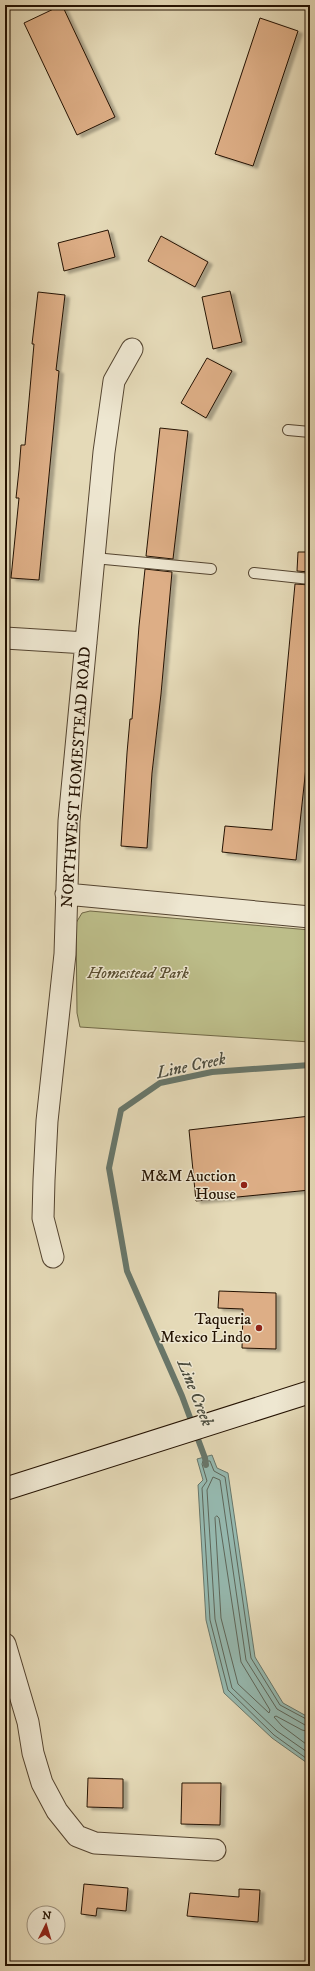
<svg xmlns="http://www.w3.org/2000/svg" width="315" height="1971" font-family="'IM FELL DW Pica',serif">
  <defs>
    <filter id="shadow"><feDropShadow dx="4.5" dy="2.5" stdDeviation="1" flood-color="#0004"/></filter>
  </defs>
  <rect width="100%" height="100%" fill="#e5dab8"/>
  <filter id="stains"><feTurbulence type="fractalNoise" baseFrequency=".005" numOctaves="4"/><feColorMatrix values="0 0 0 0 .2 0 0 0 0 .09 0 0 0 0 .02 0 0 0 .5 -.17"/></filter>
  <radialGradient id="worn" r=".72"><stop offset=".6" stop-color="#630" stop-opacity="0"/><stop offset="1" stop-color="#630" stop-opacity=".3"/></radialGradient>
  <path fill="#bcbd89" stroke="#706846" d="M90,911L310,930V1042L80,1027L77,1013L76,923L82,913Z"/>
  <path fill="#96bab1" stroke="#68776b" d="M212,1455L217,1468L228,1473L255,1657L283,1703L310,1718V1765L272,1738L224,1693L206,1620L198,1485L203,1480L197,1459Z"/>
  <g fill="none" stroke-linecap="round" stroke-linejoin="round">
    <path stroke="#5d665a" stroke-width="1" d="M217,1516L219,1518L241,1662L270,1710L269,1713L238,1684L221,1618L215,1518Z
      M310,1721L280,1705L251,1658L225,1477L214,1471L210,1461H203L202,1464L207,1481L202,1488L210,1620L228,1690L274,1735L310,1761
      M310,1726L305,1725L277,1709L246,1660L220,1480L213,1477L207,1490L215,1619L232,1688L277,1731L310,1754
      M310,1732L302,1730L276,1716L274,1717L282,1726L310,1747"/>
    <path stroke="#68776b" stroke-width="6" d="M206,1465L205,1458L182,1396L127,1271L109,1168L121,1110L160,1083L212,1072L310,1065"/>
  </g>
  <path fill="#ddae86" stroke="#241202" filter="url(#shadow)" d="M62,5L115,117L77,135L24,23Z
    M260,18L298,31L253,166L215,154Z
    M108,230L115,257L64,271L58,243Z
    M161,236L208,262L195,287L148,261Z
    M230,291L242,342L213,349L202,297Z
    M38,292L65,295L56,370L59,371L39,580L11,578L19,498H16L19,470L21,445H25L34,344H32Z
    M207,358L232,371L206,418L181,403Z
    M160,428L188,431L173,559L146,556Z
    M298,552H310V572L297,571Z
    M145,569L172,572L161,694L152,773L147,848L121,846L127,753L130,719H132L139,626Z
    M295,584L310,585V730L296,860L222,852L225,826L272,830Z
    M310,1116V1190L196,1201L189,1130Z
    M219,1291L276,1293V1349L242,1348L243,1309L218,1308Z
    M88,1778L123,1779V1808L87,1807Z
    M182,1783H221L220,1825L181,1824Z
    M84,1884L128,1888L126,1911L97,1908L96,1916L81,1914Z
    M239,1889L260,1890L258,1922L187,1916L190,1893L239,1897Z"/>
  <g fill="none" stroke-linecap="round" stroke-linejoin="round">
    <defs>
      <path id="lane" d="M288,430L310,432
        M94,558L211,569
        M254,573L310,579"/>
      <path id="street" d="M5,638L86,643
        M66,894L310,917
        M53,1257L43,1218L44,1180L47,1121L65,954L69,821L104,452L114,381L132,349
        M5,1644L28,1722L33,1753L42,1783L57,1811L77,1836L95,1843L215,1850"/>
      <path id="secondary" d="M5,1489L310,1392"/>
    </defs>
    <use href="#lane" stroke="#544430" stroke-width="12"/>
    <use href="#street" stroke="#544430" stroke-width="23"/>
    <use href="#secondary" stroke="#241202" stroke-width="24"/>
    <use href="#lane" stroke="#eee7d1" stroke-width="10"/>
    <use href="#street" stroke="#eee7d1" stroke-width="21"/>
    <use href="#secondary" stroke="#eee7d1" stroke-width="22"/>
  </g>
  <g fill="#8f2418" stroke="#eee7d1" stroke-width="1.5">
    <circle cx="244" cy="1185" r="4"/>
    <circle cx="259" cy="1328" r="4"/>
  </g>
  <g text-anchor="middle" dominant-baseline="central" stroke-width="3" stroke-linejoin="round" paint-order="stroke">
    <g font-size="16" fill="#241202" stroke="#eee7d1">
      <text transform="translate(76 777) rotate(-86)">NORTHWEST HOMESTEAD ROAD</text>
    </g>
    <g font-size="16" font-style="italic" fill="#594e31" stroke="#eee7d1">
      <text x="138" y="973">Homestead Park</text>
    </g>
    <g font-size="16" fill="#241202" stroke="#eee7d1" text-anchor="end">
      <text x="236" y="1176">M&amp;M Auction<tspan x="236" dy="18">House</tspan></text>
      <text x="251" y="1319">Taqueria<tspan x="251" dy="18">Mexico Lindo</tspan></text>
    </g>
    <g font-size="17" font-style="italic" fill="#4c4d3f" stroke="#eee7d1">
      <text transform="translate(191 1066) rotate(-12)">Line Creek</text>
      <text transform="translate(195 1393) rotate(68)">Line Creek</text>
    </g>
  </g>
  <rect width="315" height="1971" fill="none" stroke="#e5dab8" stroke-width="20"/>
  <rect x="6" y="6" width="303" height="1959" fill="none" stroke="#241202" stroke-width="2"/>
  <rect x="10" y="10" width="295" height="1951" fill="none" stroke="#241202"/>
  <g transform="translate(46 1925) rotate(5)"><circle r="19" fill="#eee7d1" stroke="#9d927e"/>
  <path d="M0-3L7 15L0 10L-7 15Z" fill="#8f2418"/>
  <text y="-6" font-size="11" font-weight="bold" text-anchor="middle" fill="#241202">N</text>
  </g>
  <rect width="100%" height="100%" filter="url(#stains)"/>
  <rect width="100%" height="100%" fill="url(#worn)"/>
</svg>
